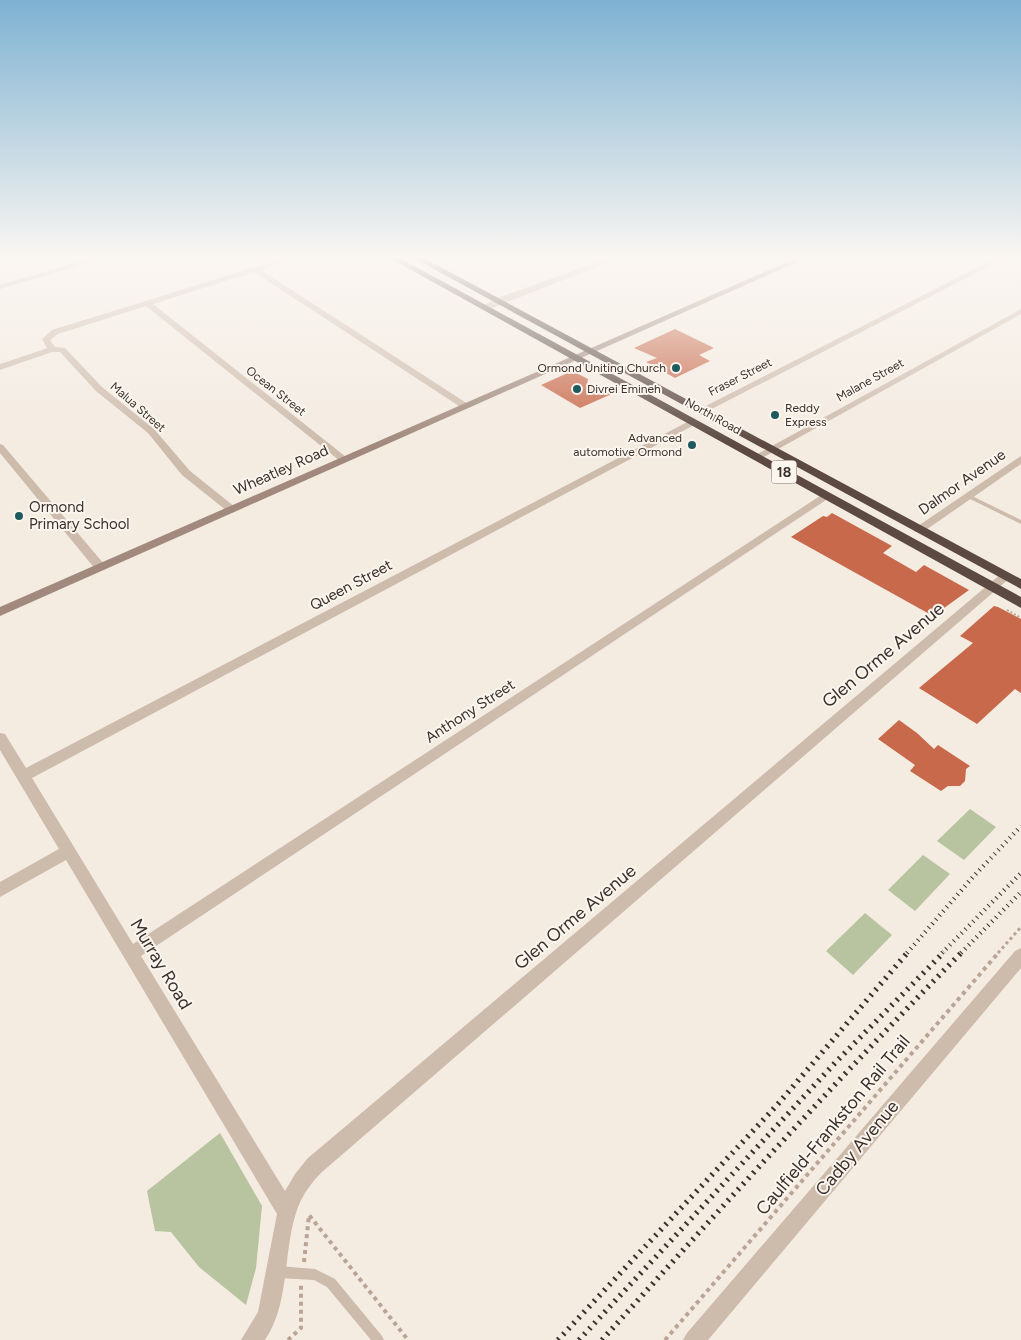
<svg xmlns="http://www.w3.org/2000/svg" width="1021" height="1340" font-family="Figtree,sans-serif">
  <rect width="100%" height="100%" fill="#f4ebe1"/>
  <path fill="#b8c4a0" d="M970,809L996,827L964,860L937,841Z
    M923,855L950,874L915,911L888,890Z
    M865,913L892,935L853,975L826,951Z
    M220,1133L262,1206L256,1268L246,1305L199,1267L171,1232L155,1231L147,1191Z"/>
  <path fill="#c8694b" d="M675,329L714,348L699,355L710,361L675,378L646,362L657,358L634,348Z
    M572,371L588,379L587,384L598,385L614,393L580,408L541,385Z
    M832,513L892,546L883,553L916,572L924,565L969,590L933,616L791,537L823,516L827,517Z
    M994,606L998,607L1021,619V693L1015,689L977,724L919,688L973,643L960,636Z
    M899,720L917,733L934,749L938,745L970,766L966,769L965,781L960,786H948L941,791L910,771L915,765L878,739Z"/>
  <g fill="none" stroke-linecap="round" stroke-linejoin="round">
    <path stroke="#b9a596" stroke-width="2" stroke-dasharray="2 2" stroke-linecap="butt" d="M1007,610L1021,618"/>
    <path stroke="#b9a596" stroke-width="3" stroke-dasharray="3 3" stroke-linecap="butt" d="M998,953L1021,927"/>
    <path stroke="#b9a596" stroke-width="4" stroke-dasharray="4 4" stroke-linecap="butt" d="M304,1262L309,1215L408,1340
      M288,1340L301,1328V1285
      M665,1340L999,952"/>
    <path fill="#cdbbac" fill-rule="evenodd" d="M968,494L1021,520V524L966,497L965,496Z
      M278,1266L315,1269L335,1279L382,1336L384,1340H371L327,1287L314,1280L278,1278L274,1276L272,1272L274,1268Z"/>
    <path fill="#cdbbac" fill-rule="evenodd" d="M99,256H111L0,289V285Z
      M291,256H302L261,270L468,404V408H462L254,272L153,304L346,457V461H340L146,306L58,334L50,340L55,347L65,348L102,387L154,429L190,471L235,507L236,509L231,512L227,511L182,475L148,433L96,391L60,352H52L0,370V364L45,349L47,348L42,339L52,330Z
      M425,256H436L421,262L417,260Z
      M614,256H625L487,310L480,308L495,299Z
      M1000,256H1009L704,413L701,414L696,411Z
      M1021,309V314L760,459H754L752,457Z
      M693,419L696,420V424L32,778L133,944L823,494L827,493L832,496L141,956L285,1191L295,1174L308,1158L1001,574L1005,573L1011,577L322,1172C312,1182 303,1194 298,1207C282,1250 291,1301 265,1340H241L258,1312L277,1214L66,860L0,897V882L59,849L0,750V733L5,734L26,768Z
      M0,444L3,445L104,564L106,567L104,570H96L0,453Z
      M1021,456V464L923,532H915L914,530L915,528Z
      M1021,948V968L708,1340H683L687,1333L1015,951Z"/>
    <path fill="#a18a7d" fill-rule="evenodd" d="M801,256H811L0,616V607Z"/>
    <path fill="#5c4a42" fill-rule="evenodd" d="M386,256H396L1021,597V608Z
      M410,256H420L1021,579V589Z"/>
    <path stroke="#3b302b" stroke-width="4.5" stroke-dasharray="1 4.5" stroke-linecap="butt" d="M907,953L972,878L1021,826
      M942,953L1021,873
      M961,953L1021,892"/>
    <path stroke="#3b302b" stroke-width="5.5" stroke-dasharray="2 5.5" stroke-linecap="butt" d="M558,1340L778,1104L908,952
      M579,1340L834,1064L944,952
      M602,1340C720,1209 838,1078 962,952"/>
  </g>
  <linearGradient id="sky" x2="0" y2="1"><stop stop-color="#7eb2d2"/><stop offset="0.58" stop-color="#faf6f2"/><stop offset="1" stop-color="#faf6f2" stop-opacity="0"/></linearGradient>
  <rect width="1021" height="444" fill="url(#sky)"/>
  <g fill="#1f5a5e" stroke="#fbf5ee" stroke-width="2">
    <circle cx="676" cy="368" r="5"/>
    <circle cx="577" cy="389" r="5"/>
    <circle cx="775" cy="415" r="5"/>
    <circle cx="692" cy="445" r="5"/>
    <circle cx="19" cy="516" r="5"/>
  </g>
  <g text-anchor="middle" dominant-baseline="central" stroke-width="4" stroke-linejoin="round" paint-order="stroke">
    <g font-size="12" fill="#3b302b" stroke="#fbf5ee" text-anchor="end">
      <text x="666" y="368">Ormond Uniting Church</text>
      <text x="587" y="389" text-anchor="start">Divrei Emineh</text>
      <text x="785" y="408" text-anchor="start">Reddy<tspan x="785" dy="14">Express</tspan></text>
      <text x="682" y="438">Advanced<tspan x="682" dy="14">automotive Ormond</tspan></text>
    </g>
    <g font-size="12" fill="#3b302b" stroke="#fbf5ee">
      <text transform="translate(740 377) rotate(-27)">Fraser Street</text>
      <text transform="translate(870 380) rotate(-29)">Malane Street</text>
      <text transform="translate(276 391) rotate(38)">Ocean Street</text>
      <text transform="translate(138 407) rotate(41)">Malua Street</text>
      <text transform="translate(713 416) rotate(29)">North Road</text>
    </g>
    <rect fill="#fbf5ee" stroke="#756b66" stroke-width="1" x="771.5" y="460.5" width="25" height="23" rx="4"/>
    <g font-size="14" font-weight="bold" fill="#3b302b">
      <text x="784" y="472">18</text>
    </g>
    <g font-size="15" fill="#3b302b" stroke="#fbf5ee">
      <text transform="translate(281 470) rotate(-24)">Wheatley Road</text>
      <text transform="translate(962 482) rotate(-35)">Dalmor Avenue</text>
      <text transform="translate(351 585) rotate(-28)">Queen Street</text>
      <text transform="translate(470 711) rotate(-33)">Anthony Street</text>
    </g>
    <g font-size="15" fill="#3b302b" stroke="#fbf5ee" text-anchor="start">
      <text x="29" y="507">Ormond<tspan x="29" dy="17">Primary School</tspan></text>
    </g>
    <g font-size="18" fill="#3b302b" stroke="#fbf5ee">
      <text transform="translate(883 655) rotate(-40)">Glen Orme Avenue</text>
      <text transform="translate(575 917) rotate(-40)">Glen Orme Avenue</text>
      <text transform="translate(161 964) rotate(59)">Murray Road</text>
      <text transform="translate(833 1125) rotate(-50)">Caulfield-Frankston Rail Trail</text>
      <text transform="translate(857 1148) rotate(-50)">Cadby Avenue</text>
    </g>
  </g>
</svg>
